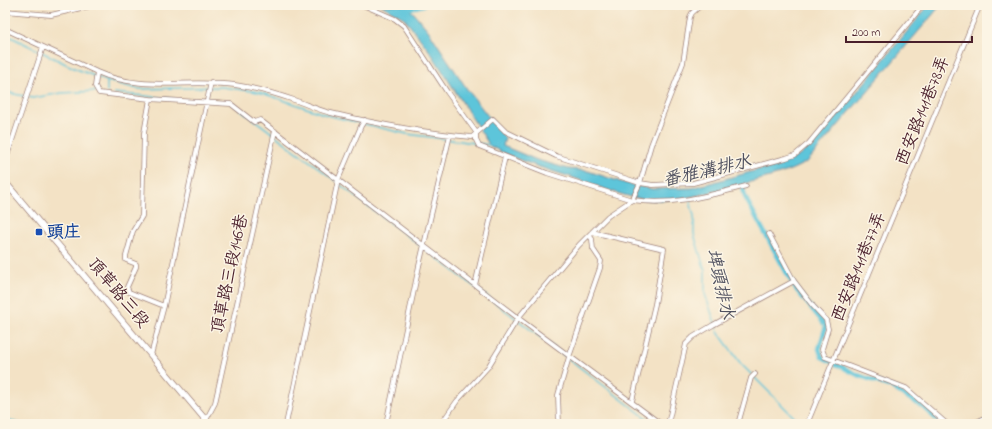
<svg xmlns="http://www.w3.org/2000/svg" width="992" height="429" font-family="'Indie Flower','LXGW WenKai TC',sans-serif">
  <rect width="100%" height="100%" fill="#fcf5e5"/>
  <filter id="ink" filterUnits="userSpaceOnUse"><feTurbulence type="fractalNoise" baseFrequency=".025" numOctaves="2"/><feDisplacementMap in="SourceGraphic" scale="8" xChannelSelector="R" yChannelSelector="G"/><feConvolveMatrix kernelMatrix="1 2 1 2 8 2 1 2 1" color-interpolation-filters="sRGB"/></filter>
  <filter id="wash" filterUnits="userSpaceOnUse"><feTurbulence type="fractalNoise" baseFrequency=".012" numOctaves="4" result="noise"/><feDisplacementMap in="SourceGraphic" scale="16" xChannelSelector="R" yChannelSelector="G"/><feGaussianBlur stdDeviation="0.9" result="paint"/><feColorMatrix in="noise" values="0 0 0 0 0 0 0 0 0 0 0 0 0 0 0 0 0 1.4 0 .05"/><feComposite in="paint" operator="in"/></filter>
  <g filter="url(#wash)">
    <rect width="100%" height="100%" fill="#f3e2c5"/>
    <path fill="#5dc5da" stroke="#547282" d="M381,5H404L413,12L428,30L467,89L505,138L503,146L537,160L569,169L588,171L624,183L652,189L692,188L783,163L799,156L817,140L929,5H941L808,161C789,173 767,178 746,183C715,191 682,202 650,200C627,198 603,188 580,180C550,170 518,162 490,146L431,53L404,18Z"/>
    <g fill="none" stroke-linecap="round" stroke-linejoin="round">
      <path stroke="#5dc5da" stroke-width="1.5" d="M5,34L74,68L107,81L138,89L222,87L259,92L330,116L407,134L490,145
        M107,81V92
        M5,92L33,98L62,93L97,91
        M114,93L174,99
        M232,103L336,181
        M339,184L422,247
        M690,201L694,216V234L705,271V294L718,332L741,364L801,424
        M425,249L654,424
        M5,420L22,424"/>
      <path stroke="#5dc5da" stroke-width="4.5" d="M403,10L423,5
        M742,183L745,197L795,288L826,326L819,349L822,357L858,375L893,388L923,407L942,424
        M981,424L987,422"/>
    </g>
  </g>
  <g filter="url(#ink)">
    <g fill="none" stroke-linecap="round" stroke-linejoin="round">
      <defs>
        <path id="street" d="M363,5L395,19L404,26L447,92L476,132V140L479,146L547,173L632,200C671,206 708,196 746,186
          M5,11L51,15L94,5
          M5,29L97,72L95,86L99,93L150,99L231,104L254,122L260,120L518,318L661,424
          M97,72C141,92 188,79 235,85C255,88 274,93 294,100C306,104 318,110 331,113C377,124 424,133 472,137L493,119L505,131L556,156L640,183L653,185L693,183L786,158L795,155L809,143L923,5
          M150,99L144,133L142,216L133,231L126,256V260L136,264V267L127,287L129,292L164,306
          M5,162L43,47
          M592,232L664,249L655,304L632,401
          M769,234L794,281L813,306L826,320L828,329L822,349L825,357L906,388L947,424
          M475,285L505,157
          M151,355L164,306L211,82
          M206,420L215,403L275,131
          M286,424L338,180L361,126L365,120
          M386,424L419,266L450,135
          M441,424L457,401L488,367L518,318L579,245L608,216L632,200L640,183L651,145L683,63L690,17L692,13L701,5
          M559,424L558,395L569,357L600,268L601,261L593,249L592,239L589,235
          M668,424L686,344L693,337L713,325L794,281
          M738,424L751,378L755,374
          M807,424L980,5
          M972,424L987,417"/>
        <path id="secondary" d="M5,182L209,424"/>
      </defs>
      <use href="#street" stroke="#9e8078" stroke-width="5.5"/>
      <use href="#secondary" stroke="#9e8078" stroke-width="7"/>
      <use href="#street" stroke="#fff" stroke-width="4"/>
      <use href="#secondary" stroke="#fff" stroke-width="5.5"/>
    </g>
  </g>
  <rect fill="#1a4fb4" stroke="#fcf5e5" stroke-width="1.5" x="35" y="228" width="8" height="8" rx="2"/>
  <g text-anchor="middle" dominant-baseline="central" stroke-width="3" stroke-linejoin="round" paint-order="stroke">
    <g font-size="17" fill="#4a1f2b" stroke="#fcf5e5">
      <text transform="translate(923 111) rotate(-68)">西安路141巷78弄</text>
      <text transform="translate(859 267) rotate(-68)">西安路141巷77弄</text>
      <text transform="translate(230 274) rotate(-78)">頂草路三段146巷</text>
      <text transform="translate(118 293) rotate(50)">頂草路三段</text>
    </g>
    <g font-size="17" font-weight="bold" fill="#164399" stroke="#fcf5e5" text-anchor="start">
      <text x="47" y="232">頭庄</text>
    </g>
    <g font-size="18" font-style="italic" fill="#505160" stroke="#fcf5e5">
      <text transform="translate(707 172) rotate(-13)">番雅溝排水</text>
      <text transform="translate(719 284) rotate(77)">埤頭排水</text>
    </g>
  </g>
  <rect width="992" height="429" fill="none" stroke="#fcf5e5" stroke-width="20"/>
  <path d="M846 36v6h126v-6" fill="none" stroke="#4a1f2b" stroke-width="2"/>
  <text x="852" y="36" font-size="12" fill="#4a1f2b" stroke="#fcf5e5" stroke-width="3" paint-order="stroke">200 m</text>
</svg>
